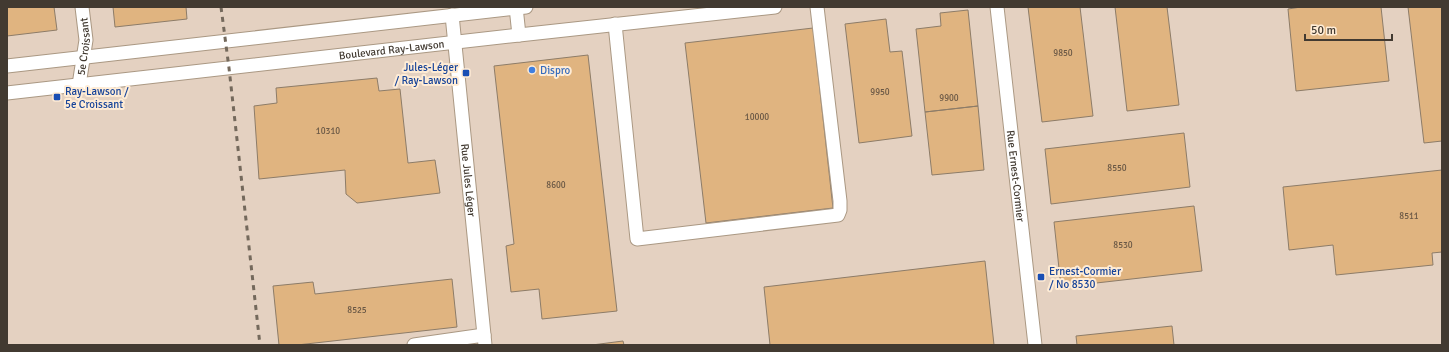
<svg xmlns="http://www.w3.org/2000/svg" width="1449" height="352" font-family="Signika,sans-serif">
  <rect width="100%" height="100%" fill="#f1dec8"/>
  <path fill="#e4d1c1" d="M7,7H1442V345H7Z"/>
  <path fill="#e0b480" stroke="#8d7c68" d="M7,7H54L57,30L7,36Z
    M113,7H186L187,19L115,27Z
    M1028,7H1080L1093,116L1042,122Z
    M1115,7H1167L1179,105L1127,111Z
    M1301,7H1381L1389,81L1296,91L1288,9Z
    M1408,7H1442V141L1424,143Z
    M968,10L978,106L925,112L916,29L941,26L940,13Z
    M886,19L890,52L902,51L912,136L859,143L845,24Z
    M813,28L833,208L706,223L685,43Z
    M588,55L617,311L542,319L539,289L511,292L506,246L514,244L494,66Z
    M377,78L379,91L400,89L408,163L435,160L440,193L357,203L346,194L345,170L259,179L254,106L277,103L276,88Z
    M978,106L984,170L932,175L925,112Z
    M1184,133L1190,187L1051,204L1045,149Z
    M1442,170V252L1432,253L1433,265L1336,275L1333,245L1289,250L1283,187Z
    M1194,206L1202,271L1061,287L1054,222Z
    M985,261L994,345H770L764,287Z
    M452,279L457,327L297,345H279L273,286L313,282L315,294Z
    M1172,326L1174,345H1077L1076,336Z
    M623,341L624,345H592Z"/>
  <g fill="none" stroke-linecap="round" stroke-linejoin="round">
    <defs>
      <g id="minor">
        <path d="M516,7L519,35"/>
        <path id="s1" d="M997,7L1035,345"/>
        <path id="s2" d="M452,15L485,345"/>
        <path d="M615,24L637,239L838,215L840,210V201L817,7"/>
        <path d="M7,66L526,7"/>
        <path id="s3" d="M79,85L86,40L82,7"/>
        <path id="s4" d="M7,93L519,35L775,7"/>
        <path d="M414,345L484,335"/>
      </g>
    </defs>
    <use href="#minor" stroke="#aa9883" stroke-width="15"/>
    <use href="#minor" stroke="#fff" stroke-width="13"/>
    <path stroke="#74695c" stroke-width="3" stroke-dasharray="5 5" stroke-linecap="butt" d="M221,7L229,68L260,345"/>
  </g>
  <circle fill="#3f7fe0" stroke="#ffecd5" stroke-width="1.5" cx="532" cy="70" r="4"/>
  <g fill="#1a4fb4" stroke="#ffecd5" stroke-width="1.5">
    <rect x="462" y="69" width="8" height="8" rx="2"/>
    <rect x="53" y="93" width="8" height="8" rx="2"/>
    <rect x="1037" y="273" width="8" height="8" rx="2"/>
  </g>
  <g text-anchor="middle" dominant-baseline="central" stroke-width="4" stroke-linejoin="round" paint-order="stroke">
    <g font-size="9" fill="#6a5845">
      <text x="1063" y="53">9850</text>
      <text x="880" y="92">9950</text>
      <text x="949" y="98">9900</text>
      <text x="757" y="117">10000</text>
      <text x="328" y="131">10310</text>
      <text x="1117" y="168">8550</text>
      <text x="556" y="185">8600</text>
      <text x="1409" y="216">8511</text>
      <text x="1123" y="245">8530</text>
      <text x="357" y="310">8525</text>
    </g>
    <g font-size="11" fill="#423a31" stroke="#ffecd5">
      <text stroke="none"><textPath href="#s3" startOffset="39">5e Croissant</textPath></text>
      <text stroke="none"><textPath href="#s4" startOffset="387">Boulevard Ray-Lawson</textPath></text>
      <text stroke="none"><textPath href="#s1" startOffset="170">Rue Ernest-Cormier</textPath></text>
      <text stroke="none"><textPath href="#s2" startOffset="166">Rue Jules Léger</textPath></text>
    </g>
    <g font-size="11" fill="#164399" stroke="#ffecd5" text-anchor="start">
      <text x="458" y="67" text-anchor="end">Jules-Léger<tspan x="458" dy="13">/ Ray-Lawson</tspan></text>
      <text x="65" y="91">Ray-Lawson /<tspan x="65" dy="13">5e Croissant</tspan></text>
      <text x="1049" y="271">Ernest-Cormier<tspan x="1049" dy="13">/ No 8530</tspan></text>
    </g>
    <g font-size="11" fill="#366cbe" stroke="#ffecd5" text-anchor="start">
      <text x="540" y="70">Dispro</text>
    </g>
  </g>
  <rect width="1449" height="352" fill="none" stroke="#423a31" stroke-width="16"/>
  <path d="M1305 34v6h87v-6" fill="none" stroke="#423a31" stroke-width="2"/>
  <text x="1311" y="34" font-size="12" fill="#423a31" stroke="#ffecd5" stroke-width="3" paint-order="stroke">50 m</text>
</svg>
